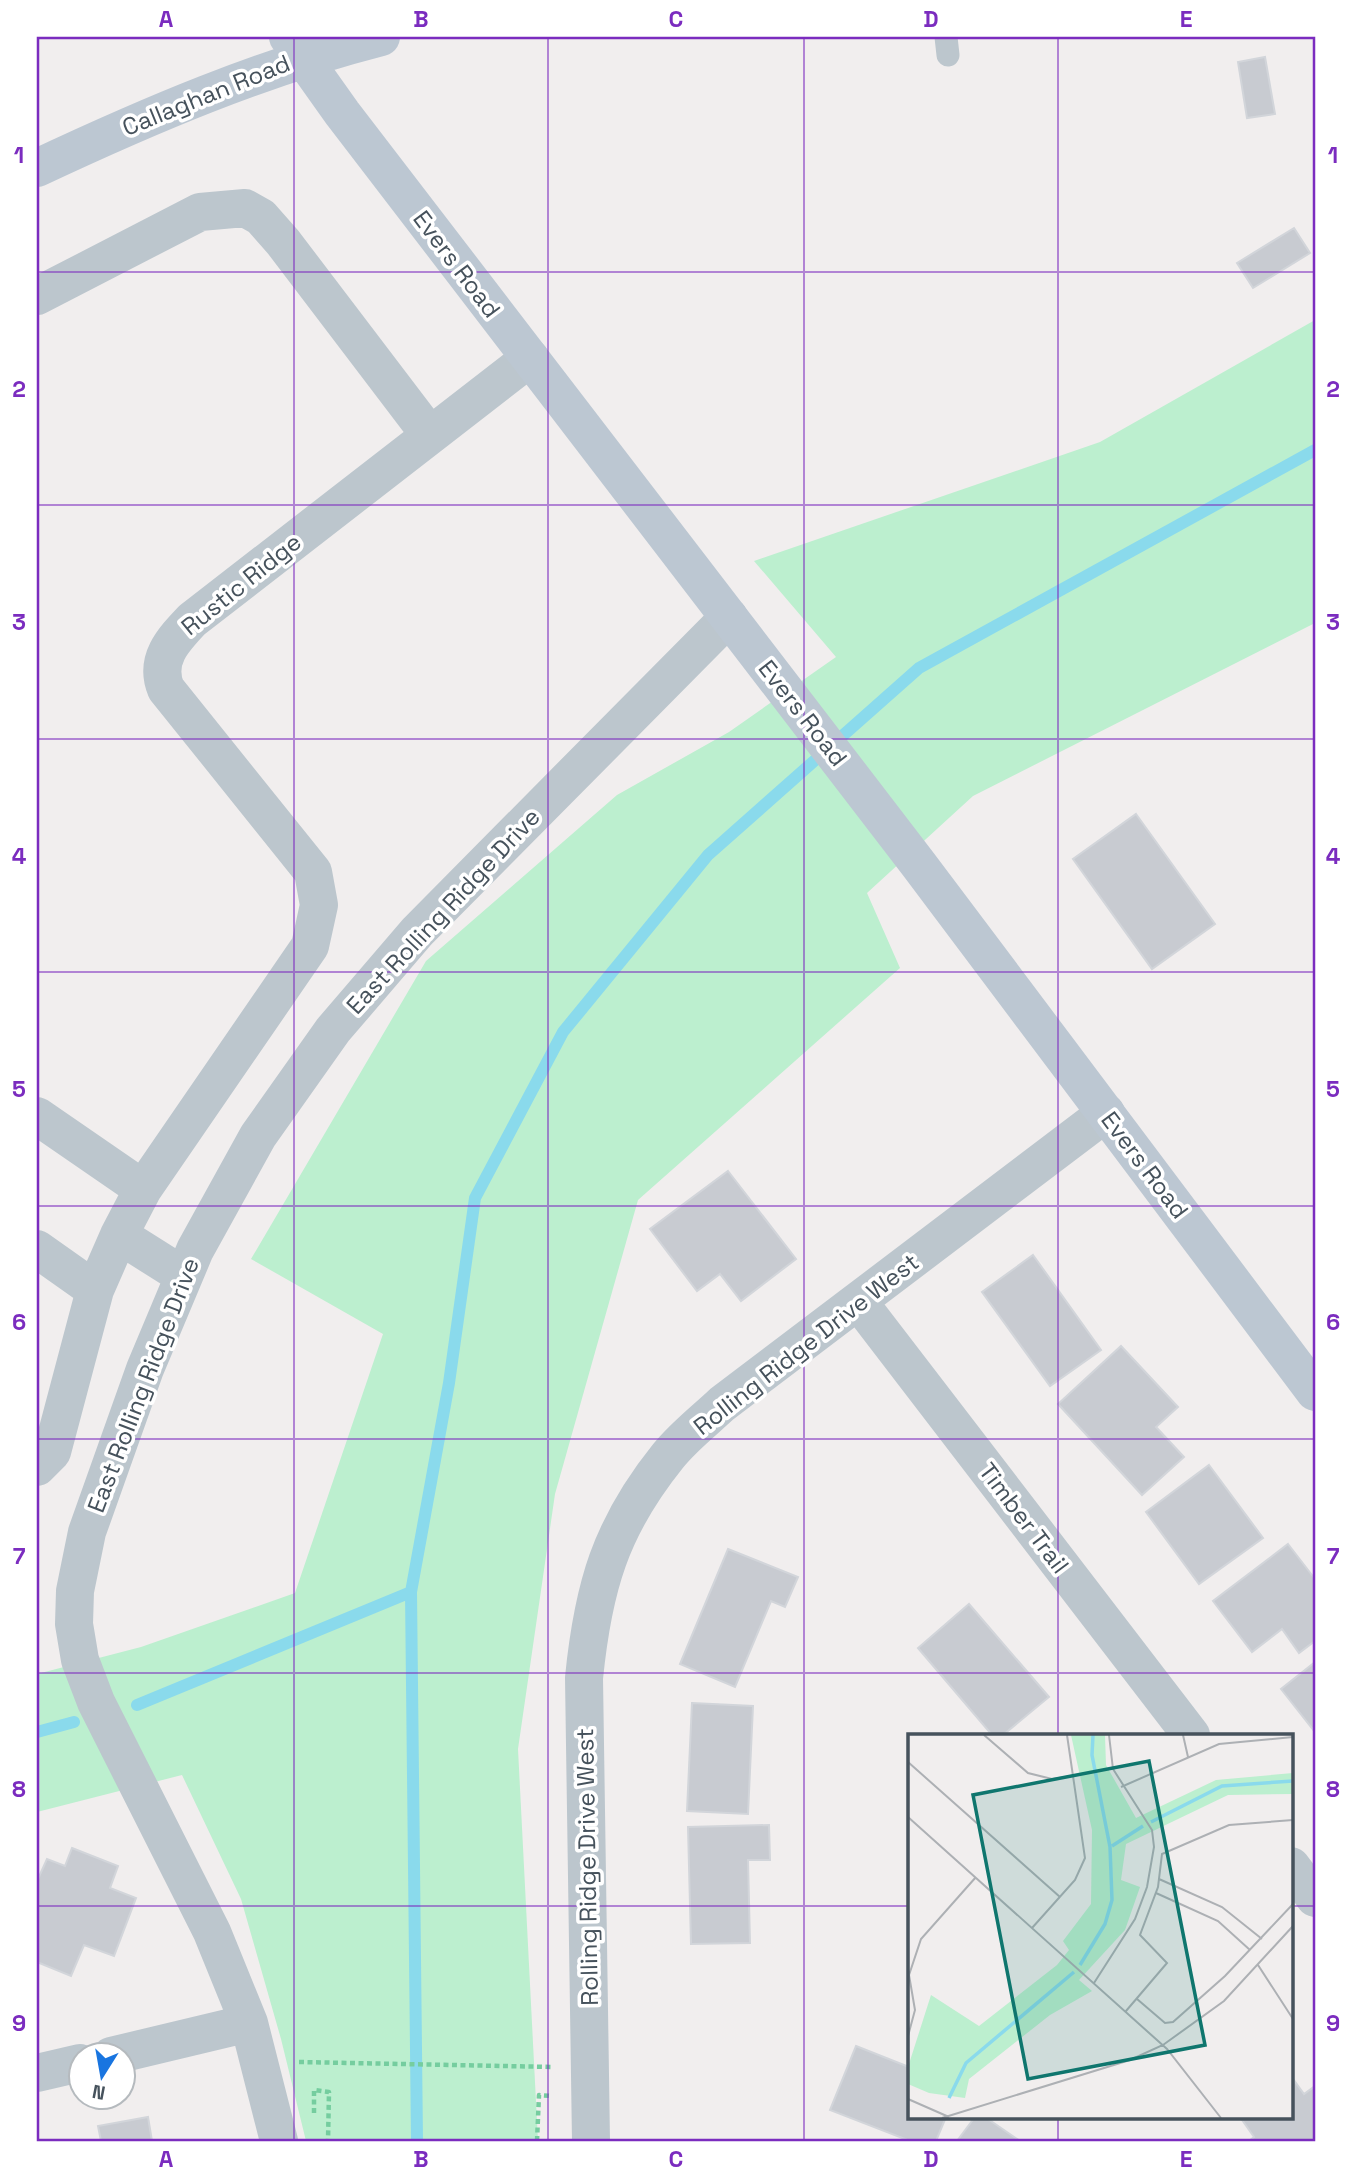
<svg xmlns="http://www.w3.org/2000/svg" width="1352" height="2178" font-family="'Space Grotesk',sans-serif">
  <rect width="100%" height="100%" fill="#f1eeee"/>
  <path fill="#bcefcf" d="M1315,320V623L973,796L867,893L900,968L638,1200L555,1494L518,1749L538,2141H306L281,2039L241,1899L182,1775L37,1812V1674L141,1647L295,1593L383,1334L251,1259L426,961L617,795L729,732L836,657L754,561L1100,442Z"/>
  <g fill="none" stroke-linecap="round" stroke-linejoin="round">
    <path stroke="#8adaec" stroke-width="12" d="M137,1705L411,1592
      M37,1732L74,1722
      M417,2141L411,1592L449,1383L475,1198L563,1032L708,855L919,668L1315,450"/>
  </g>
  <path fill="#c8cbd1" stroke="#d2d5da" stroke-width="2" d="M1265,57L1275,114L1247,118L1238,62Z
    M1294,228L1310,253L1253,288L1237,263Z
    M1136,814L1215,924L1152,969L1073,859Z
    M728,1171L796,1259L741,1301L720,1274L697,1291L650,1229Z
    M1033,1255L1101,1350L1050,1386L982,1292Z
    M1121,1346L1178,1407L1156,1427L1184,1457L1142,1495L1058,1404Z
    M1209,1465L1263,1538L1199,1584L1146,1512Z
    M1288,1544L1315,1579V1641L1299,1653L1282,1629L1252,1652L1213,1601Z
    M728,1549L798,1577L785,1607L771,1601L735,1687L680,1664Z
    M969,1604L1049,1697L1003,1735H992L918,1648Z
    M1315,1662V1732L1281,1689Z
    M692,1703L753,1706L748,1814L687,1811Z
    M769,1825L770,1860H748L750,1943L691,1944L688,1827Z
    M72,1848L118,1866L110,1888L136,1898L114,1956L84,1945L71,1976L37,1962V1881L47,1859L65,1866Z
    M856,2046L909,2067V2117H946L936,2141H910L830,2110Z
    M1291,2076L1304,2094L1315,2086V2141H1249L1254,2137L1240,2117H1291Z
    M148,2117L152,2141H101L98,2126Z
    M975,2117H985L1020,2141H957Z"/>
  <g fill="none" stroke-linecap="round" stroke-linejoin="round">
    <path stroke="#75cd9f" stroke-width="4.5" stroke-dasharray="5 3.5" stroke-linecap="butt" d="M299,2062L553,2067
      M314,2113V2090L329,2092L328,2141
      M537,2141L539,2095L551,2096"/>
    <path stroke="#bcc6cd" stroke-width="23" d="M946,37L948,55"/>
    <path stroke="#bcc6cd" stroke-width="38" d="M37,296L200,212L245,208L261,217L283,242L429,434
      M37,1116L143,1189
      M119,1235L184,1276
      M37,1249L95,1290
      M858,1301L1191,1735
      M37,1467L52,1452L95,1290L119,1235L143,1189L310,946L319,905L313,872L166,689C154,660 173,640 192,620L530,358
      M1291,1866L1315,1898
      M111,2056L249,2023
      M37,2073L80,2063
      M279,2141L249,2023L212,1932L96,1702L80,1660L74,1624L75,1591L87,1532L145,1369L195,1250L258,1136L333,1030L417,932L729,617
      M591,2141L584,1678C593,1588 610,1528 668,1456C683,1437 705,1420 722,1404L1106,1113"/>
    <path stroke="#bcc7d2" stroke-width="38" d="M288,37L342,113L919,865L1315,1392
      M37,168C150,115 260,68 381,37"/>
  </g>
  <path fill="none" stroke="#7b2cbf" stroke-width="2" stroke-opacity="0.55" d="M294,37V2141M548,37V2141M804,37V2141M1058,37V1735M37,272H1315M37,505H1315M37,739H1315M37,972H1315M37,1206H1315M37,1439H1315M37,1673H1315M37,1906H909M1291,1906H1315M1058,2117V2141"/>
  <g text-anchor="middle" dominant-baseline="central" stroke-width="7" stroke-linejoin="round" paint-order="stroke">
    <g font-size="24" fill="#46525c" stroke="#fff">
      <text transform="translate(206 95) rotate(-22)">Callaghan Road</text>
      <text transform="translate(457 264) rotate(53)">Evers Road</text>
      <text transform="translate(241 584) rotate(-39)">Rustic Ridge</text>
      <text transform="translate(803 713) rotate(52)">Evers Road</text>
      <text transform="translate(443 911) rotate(-47)">East Rolling Ridge Drive</text>
      <text transform="translate(1145 1165) rotate(53)">Evers Road</text>
      <text transform="translate(806 1344) rotate(-38)">Rolling Ridge Drive West</text>
      <text transform="translate(143 1385) rotate(-69)">East Rolling Ridge Drive</text>
      <text transform="translate(1024 1518) rotate(53)">Timber Trail</text>
      <text transform="translate(587 1867) rotate(-91)">Rolling Ridge Drive West</text>
    </g>
  </g>
  <g transform="translate(908 1734)">
    <rect width="385" height="385" fill="#f1eeee"/>
    <path d="M163,1H197L198,31L228,84L308,46L385,39V60L320,61L218,110L213,146L232,153L217,196L171,246L184,257L142,281L61,345L57,364L21,359L0,350V333L23,261L71,292L149,231L161,216L155,207L183,170L184,96Z" fill="#bcefcf"/>
    <path fill="none" stroke="#8adaec" stroke-width="3.5" d="M243,88L314,52L385,47M204,112L235,92M172,231L197,190L204,166L202,113L184,21L185,1M41,364L58,329L166,238"/>
    <path fill="none" stroke="#adb0b4" stroke-width="2" d="M76,1L120,39L144,45L164,42M275,1L280,23M0,28L152,163M213,53L311,10L385,3M0,83L259,315L313,384M251,145L314,173L354,205M248,159L310,187L342,216M124,194L167,146L177,124L159,1M350,231L385,285M186,249L227,185L239,153L246,113L244,96L205,35L201,1M229,265L257,289L265,288L317,242L385,170M218,277L259,229L232,201L250,153L254,120L321,91L385,86M0,302L7,276L1,241L13,205L68,143M0,365L41,383M34,384L222,326L255,311L316,267L385,192"/>
    <path fill="#0f766e" fill-opacity="0.15" stroke="#0f766e" stroke-width="3.5" d="M241,27L297,311L120,345L65,61Z"/>
    <rect width="385" height="385" fill="none" stroke="#46525c" stroke-width="3.5"/>
  </g>
  <rect width="1352" height="2178" fill="none" stroke="#ffffff" stroke-width="77"/>
  <g transform="translate(102 2076) rotate(191)"><circle r="33" fill="#ffffff" stroke="#b5babe" stroke-width="2"/>
  <path d="M0-5L12 26L0 18L-12 26Z" fill="#1975e0"/>
  <text y="-10" font-size="19" font-weight="bold" text-anchor="middle" fill="#46525c">N</text>
  </g>
  <rect x="38" y="38" width="1276" height="2102" fill="none" stroke="#7b2cbf" stroke-width="2.5"/>
  <g font-size="23" text-anchor="middle" font-weight="bold" fill="#7b2cbf">
    <text x="166" y="27">A</text>
    <text x="421" y="27">B</text>
    <text x="676" y="27">C</text>
    <text x="931" y="27">D</text>
    <text x="1186" y="27">E</text>
    <text x="19" y="163">1</text>
    <text x="1333" y="163">1</text>
    <text x="19" y="397">2</text>
    <text x="1333" y="397">2</text>
    <text x="19" y="630">3</text>
    <text x="1333" y="630">3</text>
    <text x="19" y="864">4</text>
    <text x="1333" y="864">4</text>
    <text x="19" y="1097">5</text>
    <text x="1333" y="1097">5</text>
    <text x="19" y="1330">6</text>
    <text x="1333" y="1330">6</text>
    <text x="19" y="1564">7</text>
    <text x="1333" y="1564">7</text>
    <text x="19" y="1797">8</text>
    <text x="1333" y="1797">8</text>
    <text x="19" y="2031">9</text>
    <text x="1333" y="2031">9</text>
    <text x="166" y="2167">A</text>
    <text x="421" y="2167">B</text>
    <text x="676" y="2167">C</text>
    <text x="931" y="2167">D</text>
    <text x="1186" y="2167">E</text>
  </g>
</svg>
